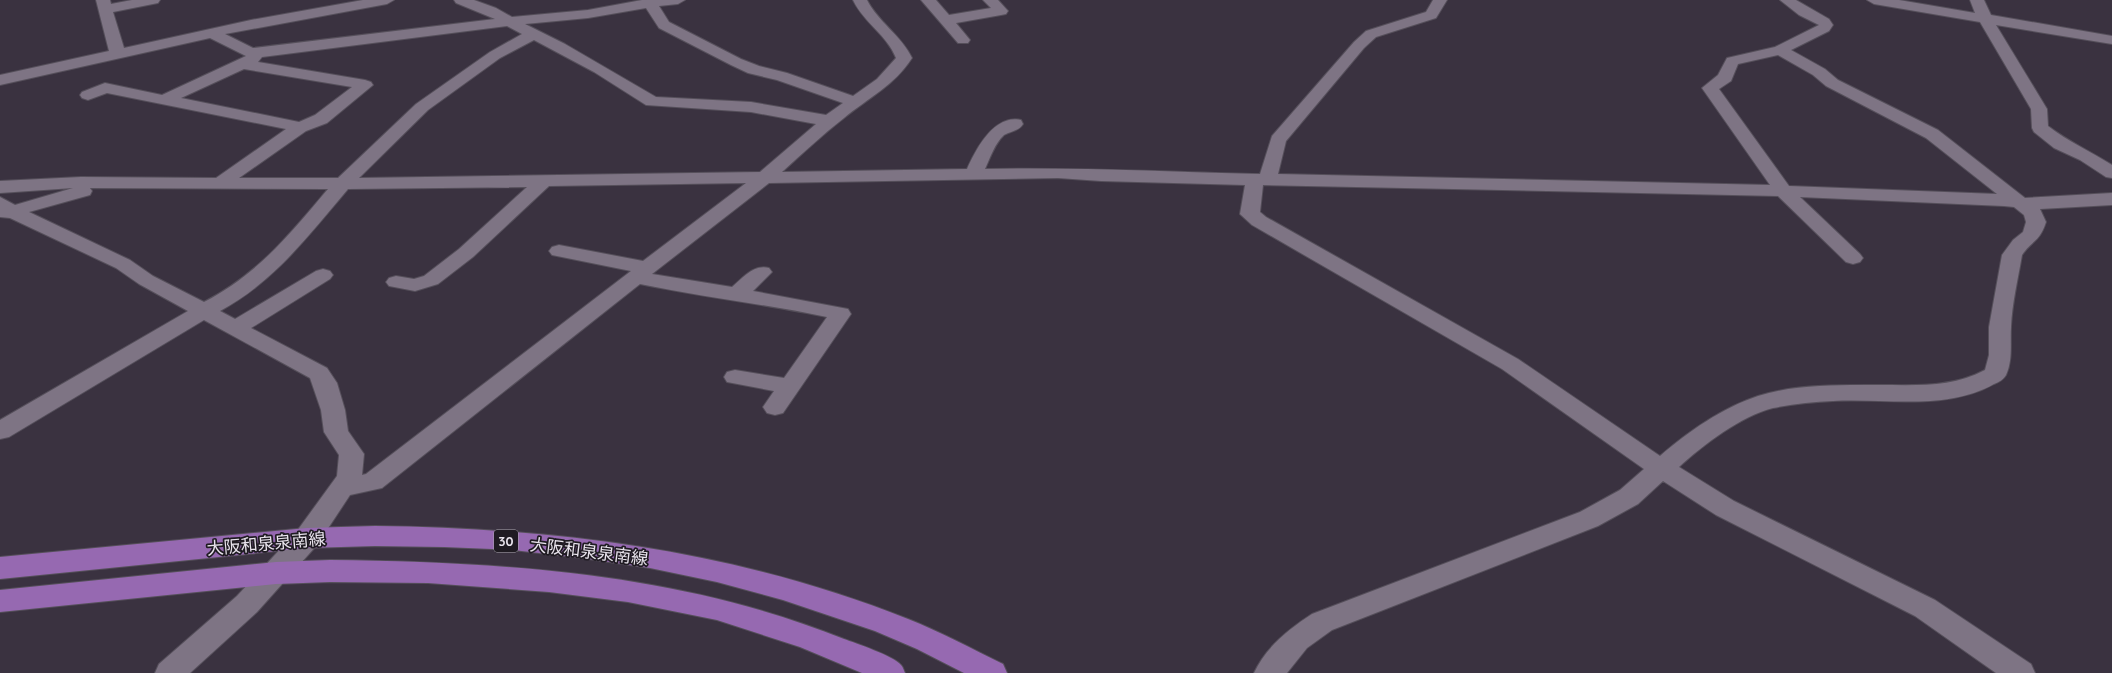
<svg xmlns="http://www.w3.org/2000/svg" width="2112" height="673" font-family="Quicksand,'Noto Sans JP',sans-serif">
  <rect width="100%" height="100%" fill="#3a3240"/>
  <g fill="none" stroke-linecap="round" stroke-linejoin="round">
    <defs>
      <path id="street" d="M96,0H110L111,4L132,0H160L158,3L113,12L124,48L251,20L363,0H394L387,4L225,34L253,48L495,19L456,3L454,0H474L496,8L512,17L588,10L642,0H685L678,4L659,6L669,22L741,59L759,66L787,73L853,96L877,79L896,58C887,35 864,23 853,0H867C878,22 901,35 912,58C894,86 868,98 844,118C822,135 802,154 782,172L967,169C976,149 994,114 1021,120L1023,124C1019,131 1011,131 1004,135C995,143 990,158 985,169C1077,167 1169,172 1260,174L1272,136L1354,42L1366,31L1426,12L1433,0H1447L1436,18L1376,37L1364,48L1286,141L1278,174L1770,185L1702,88L1718,75L1727,58L1775,47L1819,25L1799,15L1780,0H1796L1829,19L1833,25L1829,31L1791,50L1825,69L1838,80L1938,130L2025,198L2112,193V205L2040,209L2046,222C2039,243 2033,239 2022,255C2018,279 2012,303 2011,327C2010,343 2013,360 2006,375C2003,380 1999,382 1994,384C1947,411 1885,398 1833,401C1813,402 1793,404 1773,408C1741,416 1703,445 1679,467L1734,501L1935,600L2031,664L2035,673H1996L1915,616L1716,515L1663,481L1638,504L1598,526L1332,630L1307,648L1287,673H1254C1266,647 1289,629 1312,614L1580,512L1620,490L1644,469L1502,369L1252,225L1240,214L1245,185L1101,181L1058,178L769,183L652,274L732,287C743,278 753,264 769,268L772,272L753,291L848,309L851,314L783,413L775,415L767,413L763,407L774,391L727,382L724,377L727,372L735,370L784,378L827,317C765,304 702,297 640,284L382,488L350,495L317,545L257,612L190,673H155L159,664L237,596L297,531L337,476L339,455L324,432L321,410L310,378L204,320L9,437L0,439V420L188,311L139,284L116,268L10,218L0,217V197L15,205L73,188L0,193V181L81,177L216,178L286,129L107,93L88,100L82,98L80,95L82,92L105,83L162,95L246,56L210,38L0,85V75L109,51ZM646,8L659,28L731,65L748,73L777,80L843,103L826,115L751,102L656,97L565,44L525,24L588,18ZM507,26L522,34L490,52L416,104L338,178H239L306,131L327,123L373,85L371,82L365,80L258,62L262,57ZM534,40L594,72L646,105L751,112L816,124L760,172L359,178L428,110L500,58ZM1778,55L1813,75L1826,86L1926,138L1997,194L1789,186L1719,89L1731,81L1738,64ZM244,69L352,87L315,115L299,122L181,98ZM746,183L643,261L559,245L552,247L549,251L552,255L631,271L366,474L362,475L364,454L348,431L345,410L337,383L327,368L251,328L330,279L333,275L330,271L323,269L316,271L235,319L220,311C275,281 308,236 348,189L527,187L459,249L424,276L414,279L396,276L389,278L386,282L389,286L415,291L438,284L473,257L549,186ZM1263,185L1778,196L1846,262L1853,264L1860,262L1863,258L1860,254L1800,197L2004,206L2014,207L2024,215L2026,222L2023,232L2013,240L2002,255L1989,327V355L1985,370C1952,388 1915,385 1878,385C1839,385 1796,384 1758,396C1722,408 1689,431 1660,456L1518,359L1266,217L1260,212ZM90,188L328,189C289,235 258,274 204,302L153,276L130,260L29,212L90,195L92,191Z
        M921,0H936L949,15L991,8L983,0H998L1008,11L1006,14L1001,15L956,23L970,40L968,43H958Z
        M1867,0H1899L1975,13L1970,0H1984L1991,15L2112,36V44L1996,25L2047,109L2048,126C2069,142 2090,151 2112,165V178L2106,177L2080,160L2054,148L2034,132L2032,128L2031,109L1980,22L1874,4Z"/>
      <path id="primary" d="M375,526C558,528 738,551 908,619C941,632 972,649 1003,664L1007,673H964L917,649L875,631L783,600L717,582L650,568L582,558L513,550L444,547L375,546L307,548L0,579V557L307,528Z
        M330,560C504,562 680,573 844,639C855,643 894,656 901,665C903,667 904,671 905,673H862L800,647L717,620L628,602L549,592L428,583L330,582L276,584L0,612V590L276,562Z"/>
    </defs>
    <use href="#street" stroke="#554f5a" stroke-width="2"/>
    <use href="#primary" stroke="#554f5a" stroke-width="2"/>
    <use href="#street" fill="#7e7484" fill-rule="evenodd"/>
    <use href="#primary" fill="#9669b1" fill-rule="evenodd"/>
  </g>
  <g text-anchor="middle" dominant-baseline="central" stroke-width="3.5" stroke-linejoin="round" paint-order="stroke">
    <rect fill="#1f1b22" stroke="#aca8b0" stroke-width="1" x="494" y="530" width="24" height="22" rx="3"/>
    <g font-size="13" font-weight="bold" fill="#e9e4ed">
      <text x="506" y="541">30</text>
    </g>
    <g font-size="17" fill="#e9e4ed" stroke="#1f1b22">
      <text transform="translate(266 543) rotate(-5)">大阪和泉泉南線</text>
      <text transform="translate(589 551) rotate(7)">大阪和泉泉南線</text>
    </g>
  </g>
</svg>
